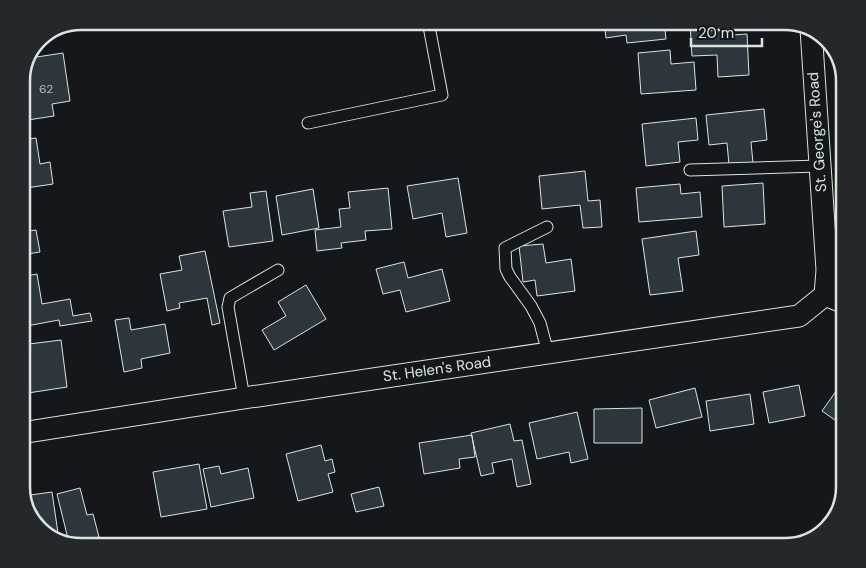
<svg xmlns="http://www.w3.org/2000/svg" width="866" height="568" font-family="'DM Sans',sans-serif">
  <rect width="100%" height="100%" fill="#14181c"/>
  <path fill="#2c363c" stroke="#d8e6dc" d="M604,21H664L666,39L627,43L626,35L606,38Z
    M707,21H732V35L747,34L749,75L718,77L717,55L692,56L690,24L708,23Z
    M670,50L671,64L694,62L696,90L641,94L638,53Z
    M63,53L70,101L52,104L54,116L21,121V102L26,101L22,76L30,58Z
    M764,109L767,140L751,142L753,163L729,165L727,143L709,145L706,115Z
    M696,118L698,140L678,142L680,162L646,166L642,124Z
    M36,138L40,164L50,162L53,184L26,188L23,167L21,168V140Z
    M585,171L588,201L600,200L602,227L583,228L580,205L542,209L539,176Z
    M458,178L467,233L446,237L442,213L413,219L407,186Z
    M763,183L765,224L724,227L722,186Z
    M680,184L681,194L700,192L702,217L639,222L636,188Z
    M388,188L392,229L365,231L366,240L341,243L342,248L317,251L315,230L341,227L339,209L350,208L348,192Z
    M313,189L319,228L282,235L276,196Z
    M266,191L273,241L229,247L223,211L252,207L250,193Z
    M36,230L40,252L21,255V232Z
    M696,231L699,255L678,258L683,291L650,295L642,239Z
    M543,244L546,263L571,259L575,291L537,296L535,280L523,282L519,246Z
    M205,251L220,323L212,325L207,298L179,303L180,308L167,311L160,274L182,270L179,256Z
    M404,262L408,278L442,269L450,301L406,312L400,290L383,294L376,269Z
    M37,274L42,304L70,299L73,316L90,313L92,321L60,326L59,320L21,327V277Z
    M306,285L326,319L274,350L262,330L286,316L278,302Z
    M129,318L131,330L165,324L170,353L141,359L142,368L124,372L115,320Z
    M61,340L67,387L28,393L25,369H21V345Z
    M844,380L845,381V427L822,411Z
    M799,385L805,416L769,423L763,392Z
    M695,388L702,417L656,428L649,400Z
    M750,394L754,424L710,431L706,401Z
    M642,408V443H594V409Z
    M577,412L588,459L571,463L569,452L537,459L529,423Z
    M510,424L514,441L522,440L531,484L517,487L512,459L492,463L494,473L481,476L471,433Z
    M845,433V452L836,445Z
    M472,435L475,457L459,459L460,468L424,474L419,443Z
    M321,445L325,461L332,459L335,472L328,474L333,492L298,501L286,454Z
    M199,464L207,509L161,517L153,472Z
    M219,466L221,474L248,468L254,498L211,507L203,469Z
    M379,487L384,506L356,512L351,494Z
    M80,488L87,515L93,514L99,537L71,544L69,543L57,494Z
    M52,492L59,540L48,537L29,517L23,496Z"/>
  <g fill="none" stroke-linecap="round" stroke-linejoin="round">
    <defs>
      <path id="service" d="M308,123L442,95L428,21
        M690,170L819,166
        M547,227L505,248L506,269L510,277L531,306L540,323L548,353
        M244,398L228,307L230,298L278,270"/>
      <path id="minor" d="M811,29L827,270L825,295
        M21,433L244,398L799,316L825,295L845,303"/>
    </defs>
    <use href="#service" stroke="#d8e6dc" stroke-width="13"/>
    <use href="#minor" stroke="#d8e6dc" stroke-width="23"/>
    <use href="#service" stroke="#14181c" stroke-width="11"/>
    <use href="#minor" stroke="#14181c" stroke-width="21"/>
  </g>
  <g text-anchor="middle" dominant-baseline="central" stroke-width="4" stroke-linejoin="round" paint-order="stroke">
    <g font-size="12" fill="#adbab4">
      <text x="46" y="89">62</text>
    </g>
    <g font-size="15" fill="#d8e6dc" stroke="#14181c">
      <text transform="translate(817 132) rotate(-94)">St. George's Road</text>
      <text transform="translate(437 369) rotate(-8)">St. Helen's Road</text>
    </g>
  </g>
  <path d="M0 0H866V568H0ZM81 30H785A51 51 0 0 1 836 81V487A51 51 0 0 1 785 538H81A51 51 0 0 1 30 487V81A51 51 0 0 1 81 30Z" fill="#24282b" fill-rule="evenodd"/>
  <path fill="none" stroke="#d8e6dc" stroke-width="2.5" d="M81 30H785A51 51 0 0 1 836 81V487A51 51 0 0 1 785 538H81A51 51 0 0 1 30 487V81A51 51 0 0 1 81 30Z"/>
  <path d="M691 38v8h71v-8" fill="none" stroke="#d8e6dc" stroke-width="2.5"/>
  <text x="698" y="38" font-size="15" fill="#d8e6dc" stroke="#14181c" stroke-width="4" paint-order="stroke">20 m</text>
</svg>
